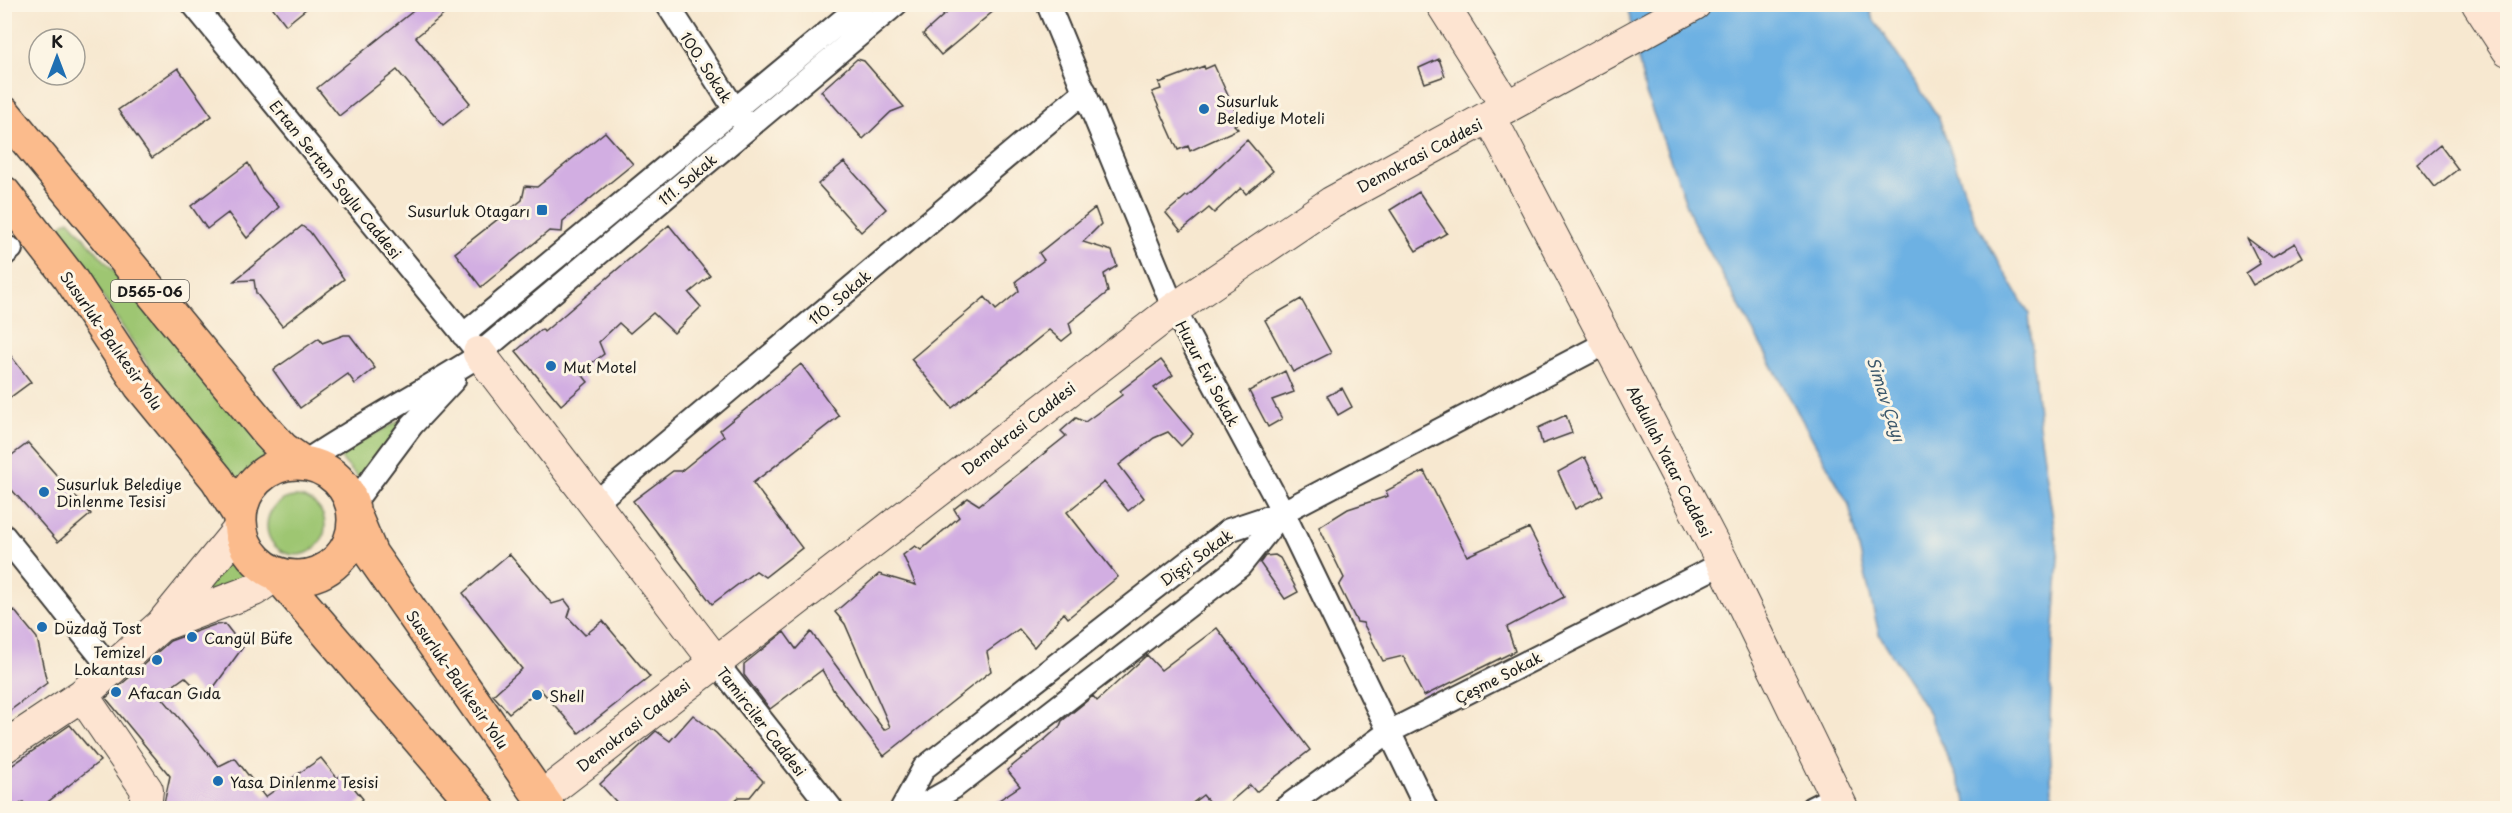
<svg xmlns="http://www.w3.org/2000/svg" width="2512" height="813" font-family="'Playpen Sans',sans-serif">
  <rect width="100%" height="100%" fill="#fcf5e5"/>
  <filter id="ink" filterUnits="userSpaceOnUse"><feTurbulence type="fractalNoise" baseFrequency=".0167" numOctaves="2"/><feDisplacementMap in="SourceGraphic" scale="12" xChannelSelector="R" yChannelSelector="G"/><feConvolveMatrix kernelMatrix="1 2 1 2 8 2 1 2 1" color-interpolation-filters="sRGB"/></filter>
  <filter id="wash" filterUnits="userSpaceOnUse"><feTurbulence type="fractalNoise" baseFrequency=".008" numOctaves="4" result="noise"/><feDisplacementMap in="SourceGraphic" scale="24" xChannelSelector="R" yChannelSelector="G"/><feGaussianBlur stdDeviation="1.35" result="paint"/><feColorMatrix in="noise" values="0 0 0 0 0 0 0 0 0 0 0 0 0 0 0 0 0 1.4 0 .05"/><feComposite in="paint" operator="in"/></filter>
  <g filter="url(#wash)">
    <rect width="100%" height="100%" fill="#f7e8d0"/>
    <path fill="#9ec672" stroke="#5d7147" stroke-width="1.5" d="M69,220L273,453L230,489L57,228Z
      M412,414L361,481L337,454Z
      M267 526a29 29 0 1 1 58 0a29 29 0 1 1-58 0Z
      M232,557L247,577L183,602Z"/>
    <path fill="#6db1e3" stroke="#446680" stroke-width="1.5" d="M1627,5H1869L1872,17L1939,118L1975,221L2029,314L2039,425L2059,559L2053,640L2049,745L2052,791L2057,808H1967L1965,797L1928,712L1879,634L1849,505L1693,222L1645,91Z"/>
    <g id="blocks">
      <path fill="#d2aee2" d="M270,4H312L286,25Z
        M422,4H457L416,37L470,103L443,125L397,70L339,116L317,88Z
        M956,4H1002L941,55L923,34Z
        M857,59L864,61L904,107L891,112L863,139L821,91Z
        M1439,59L1445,76L1425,83L1419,68Z
        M1214,65L1240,122L1234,125L1238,129L1190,151L1188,146L1178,150L1152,92L1161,89L1159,83L1204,66L1205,69Z
        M178,68L212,116L152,158L118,110Z
        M605,132L633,164L563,221L562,232L549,231L481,287L455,253L522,200L525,186L537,187Z
        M1247,140L1273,171L1246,194L1241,188L1214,213L1209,208L1181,231L1166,213L1186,196H1188Z
        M2440,145L2458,169L2435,187L2417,164Z
        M844,162L886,209L861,232L818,184Z
        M248,163L262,188L279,207L247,238L228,213L207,229L191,206Z
        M1419,192L1447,233L1416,251L1390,210Z
        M1095,208L1101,224L1083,242L1112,251L1117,266L1104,274L1108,292L1069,323L1072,333L1062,341L1049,330L952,408L911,359L985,297L996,310L1019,291L1016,281L1044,260L1039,253Z
        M669,225L710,276L689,293L701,307L674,333L653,313L630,333L619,323L599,342L604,354L580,372L588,382L561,405L516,351L542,329L544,332Z
        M302,226L310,232L344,279L282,326L256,293L254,280L234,281Z
        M2247,238L2272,257L2295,243L2303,257L2253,285L2246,273L2260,264Z
        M1301,299L1331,353L1293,372L1265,320Z
        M344,335H350L375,368L355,384L348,374L300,408L273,370L319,338L322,343Z
        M4,347L31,382L4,402Z
        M1161,360L1173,375L1154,388L1193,434L1181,446L1168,432L1154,438L1119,465L1144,498L1128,511L1104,482L1067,512L1118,577L1068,618L1064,613L1034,647L1019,629L987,652L991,671L884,756L834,691L822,670L770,709L744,675V664L784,632L796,649L811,632L884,730L890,727L845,624L835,612L879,574L916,585L903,555L915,546L921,550L959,517L954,509L968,498L979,505L1066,436L1061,431L1076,418L1085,422L1122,395L1120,391Z
        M801,364L839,416L753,483L802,548L765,577L756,571L712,604L633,501L673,471H681L724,436L720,430Z
        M1285,371L1294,392L1272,400L1282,419L1268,427L1249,391Z
        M1342,388L1352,407L1338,415L1327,396Z
        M1566,415L1572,433L1542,444L1538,428Z
        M28,443L91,514L58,542L4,481V461Z
        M1585,457L1603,495L1575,509L1558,472Z
        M1424,471L1467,556L1529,528L1564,597L1507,627L1515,651L1424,696L1403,656L1383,661L1363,623L1357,622L1339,586L1344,578L1319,527L1348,509L1388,496L1386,491Z
        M509,554L552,604L565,600L571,608L568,617L585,635L603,621L650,677L579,733L540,689L509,713L493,695L522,669L463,593Z
        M1275,555L1280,558L1298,592L1285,599L1260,563L1265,556Z
        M14,610L37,638L47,683L4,715V622Z
        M225,624L243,647L206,698L185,677L160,695L219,766L235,758L265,797L321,758L337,778L343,774L363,799L354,808H163L170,776L106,698L170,641L214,625Z
        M1217,628L1310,750L1256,792L1250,785L1223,808H1214L1203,795L1186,808H987L1020,786L1007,770L1041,743L1060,726L1062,721L1093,696L1097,701L1147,655L1161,670Z
        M693,715L716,733L763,781L750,797H739L726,808H622L600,784L656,731L670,741Z
        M70,725L100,761L40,808H27L23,802L14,808H4V771Z"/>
    </g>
  </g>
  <g filter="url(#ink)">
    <use href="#blocks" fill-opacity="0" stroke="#3d3b37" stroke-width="1.5"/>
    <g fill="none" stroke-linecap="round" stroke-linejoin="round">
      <defs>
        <path id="street" d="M193,4L472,345
          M667,4L743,122
          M1048,4L1174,309L1283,512L1426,808
          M4,255L11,249
          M463,335L862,4
          M303,463C358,426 416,395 472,360L896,4
          M353,504L412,425L454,380
          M594,504L1085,91
          M1283,512L1608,342
          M4,536L111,669
          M715,661L831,808
          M902,808L924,768L1229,530L1283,512L1240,566L953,788L918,808
          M1285,808L1387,733L1723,563
          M1812,808L1836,796"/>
        <path id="secondary" d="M1442,4L1507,107
          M2478,4L2508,50
          M1490,117L1723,563L1842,808
          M479,353L715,661
          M162,625L254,590L277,574
          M82,695L147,790L145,808
          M4,747L82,695L161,625L240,528
          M540,798L1174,309L1331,203L1695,4"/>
        <path id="highway" d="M4,113L269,434L283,449L303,463
          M4,193L70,278L140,385L217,479L240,516
          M240 520a57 57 0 1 1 114 0a57 57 0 1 1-114 0Z
          M355,516L371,554L548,808
          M277,574L478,808"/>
      </defs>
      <use href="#street" stroke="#3d3b37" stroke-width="26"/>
      <use href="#secondary" stroke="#3d3b37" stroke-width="34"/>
      <use href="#highway" stroke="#3d3b37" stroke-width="36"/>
      <use href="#street" stroke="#fff" stroke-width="22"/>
      <use href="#secondary" stroke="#fde4d1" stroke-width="32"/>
      <use href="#highway" stroke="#fbbb8c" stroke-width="33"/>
    </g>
  </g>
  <g fill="#1f6fb2" stroke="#fcf5e5" stroke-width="2">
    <circle cx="1204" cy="109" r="6"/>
    <rect x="536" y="204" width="12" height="12" rx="3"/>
    <circle cx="551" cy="366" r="6"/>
    <circle cx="44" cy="492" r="6"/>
    <circle cx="42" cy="627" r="6"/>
    <circle cx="192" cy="637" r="6"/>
    <circle cx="157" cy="660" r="6"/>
    <circle cx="116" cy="692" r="6"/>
    <circle cx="537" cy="695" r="6"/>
    <circle cx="218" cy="781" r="6"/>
  </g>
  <g text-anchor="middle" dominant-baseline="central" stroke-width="6" stroke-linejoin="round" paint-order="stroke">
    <rect fill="#fcf5e5" stroke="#5f5d58" stroke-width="1.5" x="111" y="280" width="78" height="22" rx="4.5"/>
    <g font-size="14" font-weight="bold" fill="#1c1c1c">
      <text x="150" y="291">D565-06</text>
    </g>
    <g font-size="15" fill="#1c1c1c" stroke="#fcf5e5">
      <text transform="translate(707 67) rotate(57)">100. Sokak</text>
      <text transform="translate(1419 155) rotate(-28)">Demokrasi Caddesi</text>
      <text transform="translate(336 179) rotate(51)">Ertan Sertan Soylu Caddesi</text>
      <text transform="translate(687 179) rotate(-40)">111. Sokak</text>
      <text transform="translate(839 297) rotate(-40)">110. Sokak</text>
      <text transform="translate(112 340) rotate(55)">Susurluk-Balıkesir Yolu</text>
      <text transform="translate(1208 373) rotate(62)">Huzur Evi Sokak</text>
      <text transform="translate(1018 428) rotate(-38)">Demokrasi Caddesi</text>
      <text transform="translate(1670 461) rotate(63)">Abdullah Yatar Caddesi</text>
      <text transform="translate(1196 557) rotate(-36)">Dişçi Sokak</text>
      <text transform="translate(1498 677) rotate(-27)">Çeşme Sokak</text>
      <text transform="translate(458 679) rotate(55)">Susurluk-Balıkesir Yolu</text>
      <text transform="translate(762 721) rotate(52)">Tamirciler Caddesi</text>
      <text transform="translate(633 725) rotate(-38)">Demokrasi Caddesi</text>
    </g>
    <g font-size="15" fill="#1c1c1c" stroke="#fcf5e5" text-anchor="start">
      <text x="1216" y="100">Susurluk<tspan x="1216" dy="17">Belediye Moteli</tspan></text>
      <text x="530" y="210" text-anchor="end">Susurluk Otagarı</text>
      <text x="563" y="366">Mut Motel</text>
      <text x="56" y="483">Susurluk Belediye<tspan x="56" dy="17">Dinlenme Tesisi</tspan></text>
      <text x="54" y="627">Düzdağ Tost</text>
      <text x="204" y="637">Cangül Büfe</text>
      <text x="145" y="651" text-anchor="end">Temizel<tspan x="145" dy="17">Lokantası</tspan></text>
      <text x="128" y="692">Afacan Gıda</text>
      <text x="549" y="695">Shell</text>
      <text x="230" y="781">Yasa Dinlenme Tesisi</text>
    </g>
    <g font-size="16" font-style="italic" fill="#3c586c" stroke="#fcf5e5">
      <text transform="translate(1887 399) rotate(72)">Simav Çayı</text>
    </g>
  </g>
  <rect width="2512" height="813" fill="none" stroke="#fcf5e5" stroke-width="24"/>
  <g transform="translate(57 57)"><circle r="28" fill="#fcf5e5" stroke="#a29e95" stroke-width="1.5"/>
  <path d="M0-4.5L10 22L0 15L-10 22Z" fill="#1f6fb2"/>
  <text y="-9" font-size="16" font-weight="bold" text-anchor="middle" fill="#1c1c1c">K</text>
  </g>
</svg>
